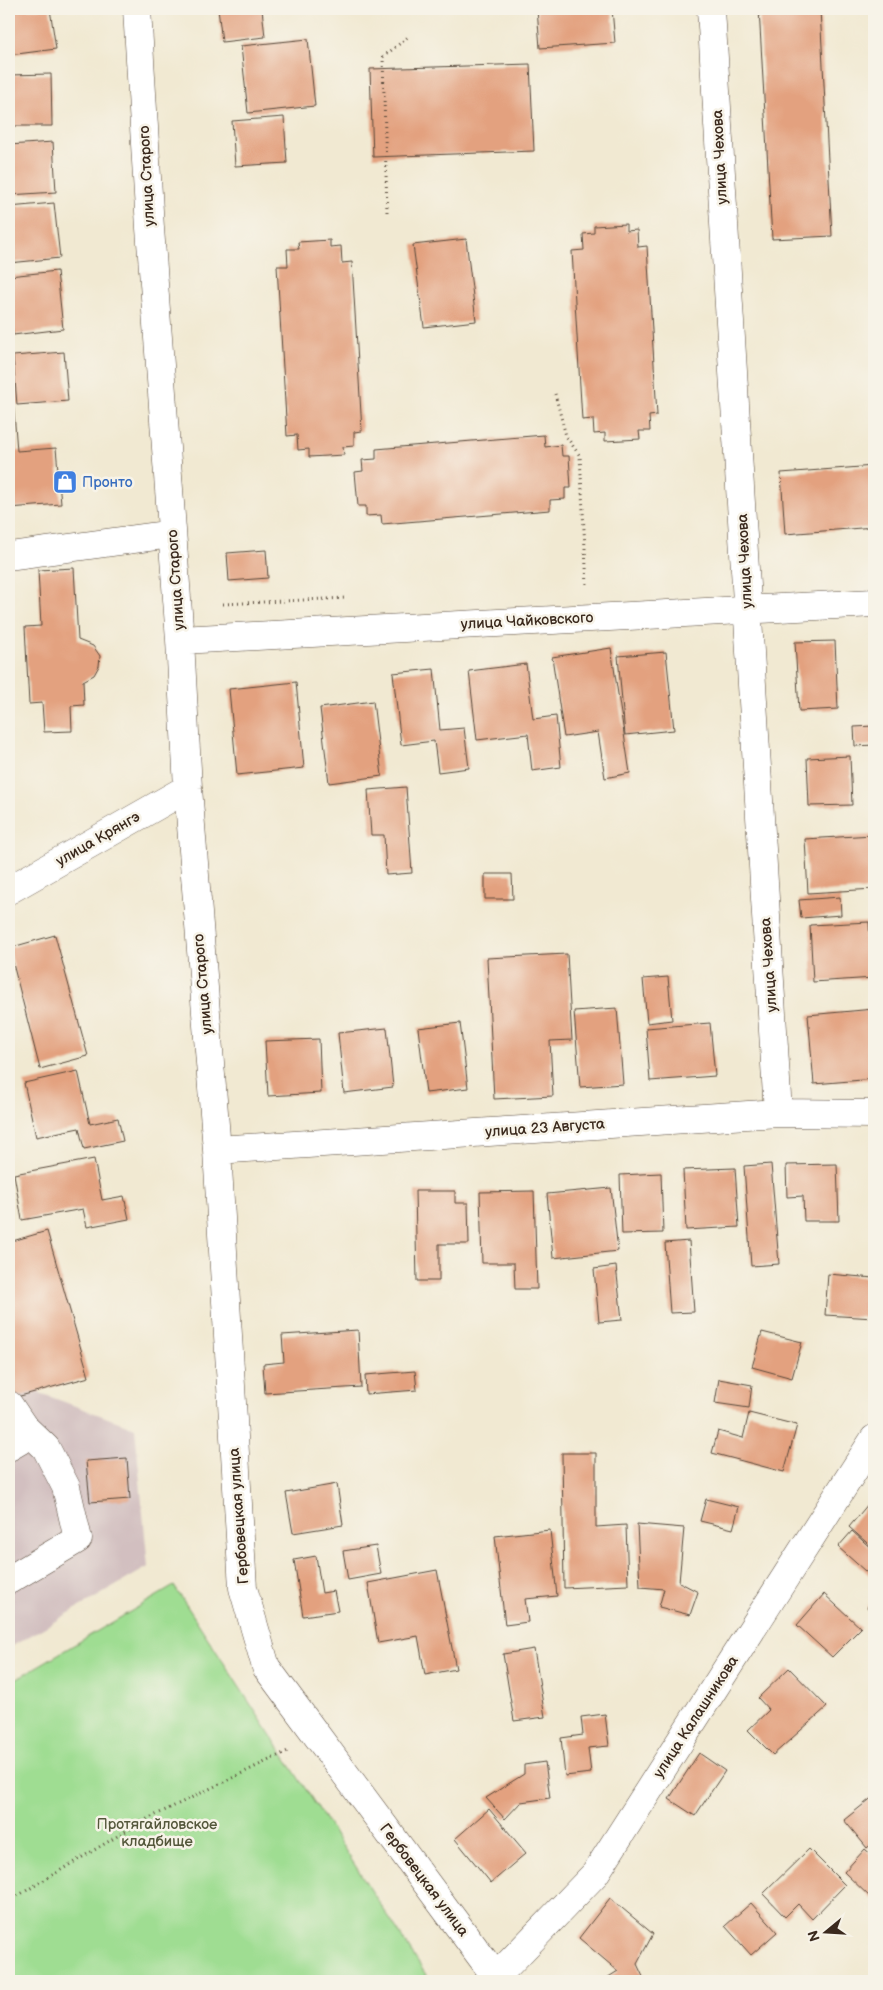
<svg xmlns="http://www.w3.org/2000/svg" width="883" height="1990" font-family="'Balsamiq Sans',sans-serif">
  <rect width="100%" height="100%" fill="#f7f3e8"/>
  <filter id="ink" filterUnits="userSpaceOnUse"><feTurbulence type="fractalNoise" baseFrequency=".02" numOctaves="2"/><feDisplacementMap in="SourceGraphic" scale="10" xChannelSelector="R" yChannelSelector="G"/><feConvolveMatrix kernelMatrix="1 2 1 2 8 2 1 2 1" color-interpolation-filters="sRGB"/></filter>
  <filter id="wash" filterUnits="userSpaceOnUse"><feTurbulence type="fractalNoise" baseFrequency=".0096" numOctaves="4" result="noise"/><feDisplacementMap in="SourceGraphic" scale="20" xChannelSelector="R" yChannelSelector="G"/><feGaussianBlur stdDeviation="1.12" result="paint"/><feColorMatrix in="noise" values="0 0 0 0 0 0 0 0 0 0 0 0 0 0 0 0 0 1.4 0 .05"/><feComposite in="paint" operator="in"/></filter>
  <g filter="url(#wash)">
    <rect width="100%" height="100%" fill="#f1e9d2"/>
    <path fill="#d2bfc0" d="M9,1319L40,1393L135,1428L148,1567L9,1648Z"/>
    <path fill="#9fdd92" stroke="#6d8458" d="M174,1586L430,1981H9V1683Z"/>
    <g id="blocks">
      <path fill="#e3a17f" d="M27,9H50L56,49L9,55V11Z
        M218,9H262L265,37L222,42Z
        M537,9H612L615,43L540,48Z
        M759,9H820L832,236L772,239Z
        M308,39L315,106L248,113L241,46Z
        M530,64L534,151L373,157L370,69Z
        M51,74L52,126H9V75Z
        M284,117L287,163L235,166L232,121Z
        M53,142L56,192L9,195V145Z
        M54,203L60,258L9,263V207Z
        M626,224V231L637,230L638,247L647,246L657,415L649,416L650,431H639L640,439L605,441V433L594,434L593,419L582,420L572,251L584,250L583,234L594,233V226Z
        M466,239L476,321L424,327L413,245Z
        M330,240V247L341,246L342,263L352,262L362,431L354,432V446L343,447L344,455L309,457V449L298,450L297,435L287,436L277,266H288L287,249H299L298,242Z
        M57,271L63,329L13,335L11,309H9V276Z
        M64,352L68,401L17,405L13,356Z
        M9,399H13L17,451L56,448L61,504L9,508Z
        M544,435L545,447L561,445L562,456H569L571,488H565V499L550,500V510L382,524L381,515L366,516V506H358L355,472L363,471L362,460L376,459V449Z
        M874,466V527L785,534L781,473Z
        M266,550L268,578L229,581L227,553Z
        M74,568L78,640L93,646L100,656L99,666L94,675L83,681L84,705L71,706L72,731L44,732L42,703L29,704L25,627L41,626L38,570Z
        M835,641L838,709L799,711L795,642Z
        M611,648L630,773L605,778L598,732L564,737L552,657Z
        M666,652L674,730L625,735L618,656Z
        M526,664L533,719L556,716L561,767L532,771L528,734L477,740L469,671Z
        M434,669L440,730L464,728L469,768L438,772L434,741L401,745L393,673Z
        M296,682L304,768L237,775L229,689Z
        M373,701L382,776L329,783L320,708Z
        M874,726V745L855,746L854,727Z
        M850,756L852,805L809,806L807,758Z
        M406,787L412,873L386,875L384,835H371L368,790Z
        M873,835L874,889L808,893L805,839Z
        M485,874H512L513,899H485Z
        M840,897L841,915L801,918L799,900Z
        M869,922L870,943L874,942V978L813,982L810,925Z
        M55,935L88,1056L40,1069L9,948Z
        M567,954L572,1040L550,1041L553,1096L494,1099L487,958Z
        M668,977L672,1020L647,1023L643,979Z
        M617,1008L623,1084L580,1087L574,1011Z
        M874,1009V1079L814,1084L808,1015Z
        M460,1023L468,1088L426,1093L418,1028Z
        M710,1023L715,1076L650,1081L646,1028Z
        M387,1028L393,1087L344,1093L338,1033Z
        M319,1039L321,1093L268,1096L265,1041Z
        M78,1071L90,1124L118,1118L123,1141L84,1149L79,1128L36,1137L24,1083Z
        M94,1159L102,1200L124,1196L129,1219L87,1227L83,1209L22,1220L14,1174Z
        M771,1164L779,1264L751,1266L744,1166Z
        M837,1164L839,1221H804L803,1196L787,1197L786,1165Z
        M735,1168L739,1227L686,1230L683,1170Z
        M661,1173L663,1233L622,1234L620,1175Z
        M611,1188L618,1251L553,1258L547,1194Z
        M415,1191H455V1203H468L469,1244H439V1281H417Z
        M534,1191L537,1289H515L514,1263H482L480,1192Z
        M47,1231L89,1377L13,1398L9,1382V1242Z
        M689,1241L694,1312L670,1313L665,1243Z
        M616,1266L622,1320L599,1322L594,1269Z
        M828,1274L874,1278V1318L825,1315Z
        M358,1330L361,1387L265,1393L263,1364L284,1362L282,1335Z
        M762,1332L802,1342L792,1378L752,1367Z
        M415,1371L417,1390L366,1394L365,1375Z
        M719,1379L752,1385L749,1408L715,1403Z
        M749,1413L797,1425L784,1472L712,1453L718,1431L743,1438Z
        M562,1453H596V1527L626,1525L628,1585L564,1588Z
        M127,1458L130,1499L90,1502L86,1461Z
        M337,1484L343,1525L293,1533L286,1493Z
        M874,1497V1549L849,1527Z
        M706,1499L739,1507L733,1529L700,1521Z
        M637,1524L684,1528L679,1582L698,1592L690,1615L659,1607L664,1589L640,1587Z
        M550,1530L557,1596L525,1599L528,1622L505,1625L495,1536Z
        M852,1531L874,1551V1579L838,1547Z
        M376,1546L381,1574L348,1580L343,1551Z
        M316,1556L322,1593L334,1591L338,1611L303,1616L294,1560Z
        M437,1570L456,1669L425,1675L418,1636L378,1643L368,1583Z
        M824,1594L861,1628L832,1657L797,1625Z
        M874,1600V1616L867,1607Z
        M534,1649L545,1717L514,1721L503,1654Z
        M789,1668L827,1707L773,1755L748,1730L769,1710L758,1698Z
        M605,1714L609,1746L588,1748L591,1773L565,1776L561,1738L583,1735L581,1717Z
        M699,1753L725,1771L695,1816L669,1799Z
        M545,1762L550,1798L521,1802L505,1819L486,1798L524,1774V1765Z
        M874,1796V1842L867,1848L844,1820Z
        M489,1809L526,1853L491,1883L455,1839Z
        M809,1849L845,1885L812,1919L798,1904L785,1917L763,1894Z
        M865,1849L874,1857V1897L872,1899L844,1872Z
        M610,1898L653,1934L637,1964L645,1981H602L618,1971L579,1938Z
        M751,1903L777,1932L751,1955L725,1926Z"/>
    </g>
  </g>
  <g filter="url(#ink)">
    <use href="#blocks" fill-opacity="0" stroke="#564739" stroke-width="1"/>
    <g fill="none" stroke-linecap="round" stroke-linejoin="round">
      <defs>
        <path id="minor" d="M137,9L150,228L180,640L188,788L217,1150L243,1588L266,1667L499,1981
          M711,9L778,1113
          M9,556L172,534
          M180,640L874,603
          M9,890L188,788
          M217,1150L778,1113L874,1114
          M9,1405L23,1426L46,1448L66,1487L78,1539L9,1580
          M9,1447L31,1434
          M496,1977L595,1874L874,1439"/>
      </defs>
      <use href="#minor" stroke="#564739" stroke-width="29"/>
      <path stroke="#564739" stroke-width="3" stroke-dasharray="1 4" stroke-linecap="butt" d="M387,212L383,57L409,36
        M555,394L566,436L580,456L587,585
        M223,604L346,598
        M9,1901L141,1822L290,1750"/>
      <use href="#minor" stroke="#fff" stroke-width="28"/>
    </g>
  </g>
  <defs>
    <symbol id="shop-square" viewBox="-11 -11 22 22"><rect x="-9" y="-9" width="18" height="18" rx="4" fill="#3f7fe0" stroke="#f7f3e8"/><path d="M-5-2.5h2.3a2.7 3.5 0 0 1 5.4 0H5L5.5 6h-11ZM-1.5-2.5h3a1.5 2.3 0 0 0-3 0Z" fill="#fff"/></symbol>
  </defs>
  <g fill-rule="evenodd">
    <use href="#shop-square" x="51" y="468" width="28" height="28"/>
  </g>
  <g text-anchor="middle" dominant-baseline="central" stroke-width="5" stroke-linejoin="round" paint-order="stroke">
    <g font-size="15" fill="#3b2a1e" stroke="#f7f3e8">
      <text transform="translate(720 157) rotate(-93)">улица Чехова</text>
      <text transform="translate(147 176) rotate(-93)">улица Старого</text>
      <text transform="translate(745 561) rotate(-93)">улица Чехова</text>
      <text transform="translate(176 580) rotate(-94)">улица Старого</text>
      <text transform="translate(527 621) rotate(-3)">улица Чайковского</text>
      <text transform="translate(98 839) rotate(-30)">улица Крянгэ</text>
      <text transform="translate(769 965) rotate(-94)">улица Чехова</text>
      <text transform="translate(203 984) rotate(-95)">улица Старого</text>
      <text transform="translate(545 1128) rotate(-4)">улица 23 Августа</text>
      <text transform="translate(239 1516) rotate(-94)">Гербовецкая улица</text>
      <text transform="translate(696 1717) rotate(-57)">улица Калашникова</text>
      <text transform="translate(424 1880) rotate(53)">Гербовецкая улица</text>
    </g>
    <g font-size="15" fill="#366cbe" stroke="#f7f3e8" text-anchor="start">
      <text x="82" y="482">Пронто</text>
    </g>
    <g font-size="15" fill="#54573b" stroke="#f7f3e8">
      <text x="157" y="1824">Протягайловское<tspan x="157" dy="17">кладбище</tspan></text>
    </g>
  </g>
  <rect width="883" height="1990" fill="none" stroke="#f7f3e8" stroke-width="30"/>
  <g transform="translate(826 1932) rotate(252)" stroke="#f7f3e8" stroke-width="4" paint-order="stroke">
  <path d="M0-4L9 19L0 12L-9 19Z" fill="#3b2a1e"/>
  <text y="-8" font-size="14" font-weight="bold" text-anchor="middle" fill="#3b2a1e">N</text>
  </g>
</svg>
